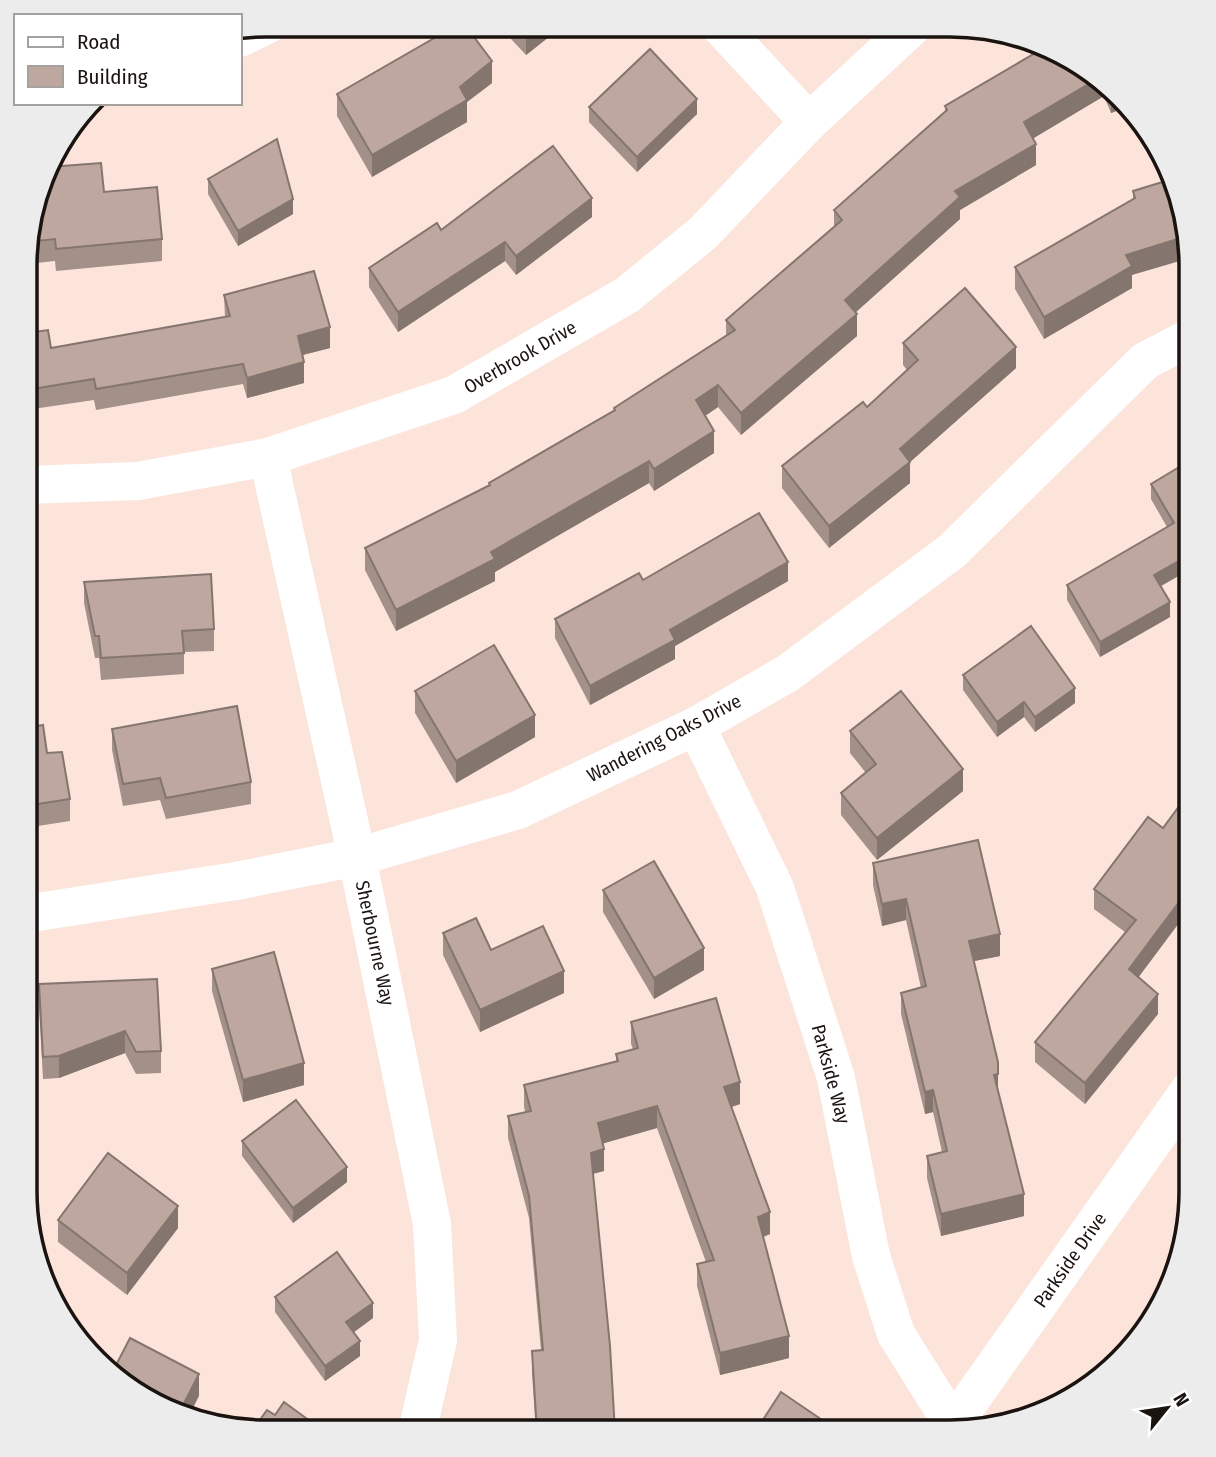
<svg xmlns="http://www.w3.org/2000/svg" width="1216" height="1457" font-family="'Fira Sans Condensed',sans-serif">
  <rect width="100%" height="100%" fill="#fce4db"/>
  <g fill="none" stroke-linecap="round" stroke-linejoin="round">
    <g stroke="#fff" stroke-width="38">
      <path d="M720 26 809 122"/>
      <path d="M240 38 267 25"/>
      <path d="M268 457 357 857 432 1224 438 1340 417 1432"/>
      <path d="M26 485 138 481 268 457 454 395 627 295 703 233 809 122 913 26"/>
      <path d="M696 726 775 888 836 1078 871 1256 896 1334 953 1425"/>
      <path d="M25 914 236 881 357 857 518 810 696 726 788 673 952 551 1145 361 1191 337"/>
      <path d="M948 1432 1191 1088"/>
    </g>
  </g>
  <g fill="#a39088">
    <path d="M498 25H564L526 55Z"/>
    <path d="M1084 65 1124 108 1111 113 1104 96 1033 138 1036 165 960 210V219L855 312 857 336 741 435 718 407 705 416 714 453 654 491 649 483 495 572V581L396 631 365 570V548L489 485V483L614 410V408L726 335V320L834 228V210L945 112V106Z"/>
    <path d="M492 83 467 102V122L372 177 337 116V94Z"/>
    <path d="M589 107 697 114 637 172 589 122Z"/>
    <path d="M208 179 293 214 238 246 208 194Z"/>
    <path d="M1169 180 1132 275V288L1044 339 1015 289V267L1133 200V191Z"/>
    <path d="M104 192 162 239V261L56 271 55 261 27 264V233Z"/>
    <path d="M592 217 516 275 505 261 398 332 369 287V268L441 230Z"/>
    <path d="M224 295 330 348 303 355 304 383 247 398 243 384 96 410 94 400 26 410V333L51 348 225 317Z"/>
    <path d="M903 343 1016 368 910 462V483L829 548 782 488V466L867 407 907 370 903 365Z"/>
    <path d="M1191 460 1161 587 1170 617 1100 657 1067 600V585L1167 527 1151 499V484Z"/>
    <path d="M643 580 788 581 675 646V659L590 705 555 638V619Z"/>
    <path d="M84 582 214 629V651L184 652V674L101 680 99 658H95L84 603Z"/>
    <path d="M26 585 34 652V674L26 675Z"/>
    <path d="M963 675 1075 703 1035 732 1024 717 997 737 963 690Z"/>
    <path d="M415 691 535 737 456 783 415 713Z"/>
    <path d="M26 728 47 753 70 799V821L25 828Z"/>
    <path d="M112 729 251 782V804L166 819 160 800 123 806 112 750Z"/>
    <path d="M850 731 963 791 877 860 841 815V793L866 773 850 753Z"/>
    <path d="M1163 828 1139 977 1158 1014 1085 1104 1035 1062V1042L1125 932 1094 909V889Z"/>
    <path d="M873 863 1000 956 974 961 998 1092 1024 1216 941 1236 927 1178V1156L942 1152 933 1112 925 1114 901 1014V993L921 988 906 920 882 926 873 885Z"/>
    <path d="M603 890 704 970 654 999 603 912Z"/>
    <path d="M443 933 491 950 564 993 480 1032 443 955Z"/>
    <path d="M212 969 304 1085 243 1102 212 991Z"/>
    <path d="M39 984 161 1051V1073L136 1074 125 1053 59 1078 43 1079 39 1006Z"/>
    <path d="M631 1022 740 1104 732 1107 770 1234 763 1237 789 1358 720 1375 697 1286V1264L706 1262 657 1128 603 1143 604 1171 593 1174 615 1432H536L532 1373V1351L541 1350 529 1218 508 1138V1116L525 1112 524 1106V1085L616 1061V1054L633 1049 631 1044Z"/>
    <path d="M242 1141 347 1182 293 1223 242 1156Z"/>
    <path d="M58 1220 178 1228 127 1295 58 1242Z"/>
    <path d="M275 1297 373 1318 354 1332 360 1356 325 1381 275 1312Z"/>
  </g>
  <g fill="#84756f">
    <path d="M536 25H564L526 55V33Z"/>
    <path d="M492 61V83L467 102V122L372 177V155Z"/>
    <path d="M1097 79 1104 86V96L1024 144V122Z"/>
    <path d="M1111 93 1124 108 1111 113Z"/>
    <path d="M697 99V114L637 172V157Z"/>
    <path d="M1036 144V165L960 210V219L845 322V300L955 191Z"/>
    <path d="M592 198V217L516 275V256Z"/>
    <path d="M293 199V214L238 246V231Z"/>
    <path d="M1184 237 1190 258 1132 275V288L1044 339V317L1126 255Z"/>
    <path d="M505 242V261L398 332V312Z"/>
    <path d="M857 314V336L741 435V413Z"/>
    <path d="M330 327V348L298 356V336Z"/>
    <path d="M1016 347V368L910 462V483L829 548V526L900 449Z"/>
    <path d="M304 362V383L247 398V378Z"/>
    <path d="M718 385V407L696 422V400Z"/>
    <path d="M714 431V453L654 491V469Z"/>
    <path d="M649 461V483L495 572V581L396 631V610L491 552Z"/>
    <path d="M1191 554V569L1154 590V575Z"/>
    <path d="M788 562V581L675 646V659L590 705V686L670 630Z"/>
    <path d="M1170 602V617L1100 657V642Z"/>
    <path d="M1075 688V703L1035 732V717Z"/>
    <path d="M1024 702V717L997 737V722Z"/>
    <path d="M535 715V737L456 783V761Z"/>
    <path d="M963 769V791L877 860V838Z"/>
    <path d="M1191 886V907L1129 990V969Z"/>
    <path d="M906 899V920L882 926V904Z"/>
    <path d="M1000 934V956L969 962V941Z"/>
    <path d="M704 948V970L654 999V978Z"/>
    <path d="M564 971V993L480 1032V1010Z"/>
    <path d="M1158 994V1014L1085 1104V1083Z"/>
    <path d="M125 1031V1053L59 1078V1056Z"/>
    <path d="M304 1063V1085L243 1102V1080Z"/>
    <path d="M998 1074V1096L994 1075Z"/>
    <path d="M740 1082V1104L724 1109V1087Z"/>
    <path d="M933 1090V1112L925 1114V1092Z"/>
    <path d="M657 1106V1128L598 1145V1123Z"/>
    <path d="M604 1149V1171L591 1174V1153Z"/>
    <path d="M347 1167V1182L293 1223V1208Z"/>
    <path d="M1024 1194V1216L941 1236V1214Z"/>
    <path d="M178 1206V1228L127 1295V1273Z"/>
    <path d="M770 1212V1234L758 1239V1217Z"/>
    <path d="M373 1303V1318L346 1338V1322Z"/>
    <path d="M789 1336V1358L720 1375V1353Z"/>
    <path d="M360 1341V1356L325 1381V1366Z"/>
    <path d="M199 1374V1396L190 1414 180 1411Z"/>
    <path d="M828 1424V1432H822Z"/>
  </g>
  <g fill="#bda79e" stroke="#84756f" stroke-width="2">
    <path d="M457 25H465L492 61 460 87 467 100 372 155 337 94Z"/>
    <path d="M519 25H536L526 33Z"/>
    <path d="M650 49 697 99 637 157 589 107Z"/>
    <path d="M1042 49 1084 65 1097 79 1024 122 1036 144 955 191 960 197 845 300 857 314 741 413 718 385 696 400 714 431 654 469 649 461 491 552 495 559 396 610 365 548 490 485 489 483 615 410 614 408 735 330 726 320 842 220 834 210 947 110 945 106Z"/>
    <path d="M277 139 293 199 238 231 208 179Z"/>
    <path d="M553 146 592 198 516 256 505 242 398 312 369 268 437 223 441 230Z"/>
    <path d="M101 163 104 192 157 187 162 239 56 249 55 239 27 242V233L49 167Z"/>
    <path d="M1169 180 1184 237 1126 255 1132 266 1044 317 1015 267 1135 198 1133 191Z"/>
    <path d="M314 271 330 327 298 336 304 362 247 378 243 364 96 389 94 379 26 390V333L48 330 51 348 230 316 224 295Z"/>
    <path d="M965 288 1016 347 900 449 910 462 829 526 782 466 863 402 867 407 918 360 903 343Z"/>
    <path d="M1191 460V554L1154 575 1170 602 1100 642 1067 585 1174 523 1151 484Z"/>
    <path d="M759 513 788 562 670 630 675 640 590 686 555 619 639 573 643 580Z"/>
    <path d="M211 574 214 629 182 631 184 653 101 658 99 636H95L84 582Z"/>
    <path d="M26 585 34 652 26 653Z"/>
    <path d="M1031 626 1075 688 1035 717 1024 702 997 722 963 675Z"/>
    <path d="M494 645 535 715 456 761 415 691Z"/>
    <path d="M901 691 963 769 877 838 841 793 876 764 850 731Z"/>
    <path d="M237 706 251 782 166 798 160 778 123 784 112 729Z"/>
    <path d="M43 725 47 753 62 752 70 799 25 806 26 728Z"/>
    <path d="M1191 790V886L1129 969 1158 994 1085 1083 1035 1042 1136 920 1094 889 1148 817 1163 828Z"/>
    <path d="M978 840 1000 934 969 941 998 1062V1074L994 1075 1024 1194 941 1214 927 1156 947 1151 933 1090 925 1092 901 993 926 986 906 899 882 904 873 863Z"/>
    <path d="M654 861 704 948 654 978 603 890Z"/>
    <path d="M476 918 491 950 543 926 564 971 480 1010 443 933Z"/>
    <path d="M274 952 304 1063 243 1080 212 969Z"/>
    <path d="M157 979 161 1051 136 1052 125 1031 59 1056 43 1057 39 984Z"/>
    <path d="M716 998 740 1082 724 1087 770 1212 758 1217 789 1336 720 1353 697 1264 714 1260 657 1106 598 1123 604 1149 591 1153 610 1346 615 1432H537L532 1351 543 1350 529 1196 508 1116 531 1111 524 1085 618 1061 616 1054 638 1048 631 1022Z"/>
    <path d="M296 1100 347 1167 293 1208 242 1141Z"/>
    <path d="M108 1153 178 1206 127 1273 58 1220Z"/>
    <path d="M337 1252 373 1303 346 1322 360 1341 325 1366 275 1297Z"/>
    <path d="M1157 1308 1151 1325 1130 1345Z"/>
    <path d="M130 1338 199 1374 180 1411 145 1400 114 1369Z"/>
    <path d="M781 1392 828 1424 822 1432H755Z"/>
    <path d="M284 1402 325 1432H251L267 1410 275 1415Z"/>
  </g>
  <g text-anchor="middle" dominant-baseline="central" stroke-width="6" stroke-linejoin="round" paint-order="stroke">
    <g font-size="19" fill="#1b1310" stroke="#fff">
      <text transform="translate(520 357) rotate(-30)">Overbrook Drive</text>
      <text transform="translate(664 738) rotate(-27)">Wandering Oaks Drive</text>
      <text transform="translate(375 943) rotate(78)">Sherbourne Way</text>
      <text transform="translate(831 1074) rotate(75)">Parkside Way</text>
      <text transform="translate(1070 1260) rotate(-55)">Parkside Drive</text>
    </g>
  </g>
  <path d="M0 0H1216V1457H0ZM266 37H950A229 229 0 0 1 1179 266V1191A229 229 0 0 1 950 1420H266A229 229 0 0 1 37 1191V266A229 229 0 0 1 266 37Z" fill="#edecec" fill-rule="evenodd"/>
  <path fill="none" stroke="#1b1310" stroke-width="3.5" d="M266 37H950A229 229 0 0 1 1179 266V1191A229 229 0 0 1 950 1420H266A229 229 0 0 1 37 1191V266A229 229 0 0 1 266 37Z"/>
  <rect x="14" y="14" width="228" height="91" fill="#ffffff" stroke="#a4a19f" stroke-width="2"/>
  <rect x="28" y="37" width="35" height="10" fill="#ffffff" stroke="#a4a19f" stroke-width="2"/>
  <text x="77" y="49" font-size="21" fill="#1b1310">Road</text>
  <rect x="28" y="66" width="35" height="21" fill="#bda79e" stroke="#a4a19f" stroke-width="2"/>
  <text x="77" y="84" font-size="21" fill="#1b1310">Building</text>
  <g transform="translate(1167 1408) rotate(60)" stroke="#ffffff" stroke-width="5" paint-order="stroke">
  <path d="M0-5L12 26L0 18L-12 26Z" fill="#1b1310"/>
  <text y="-10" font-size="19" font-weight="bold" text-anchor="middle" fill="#1b1310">N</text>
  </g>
</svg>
